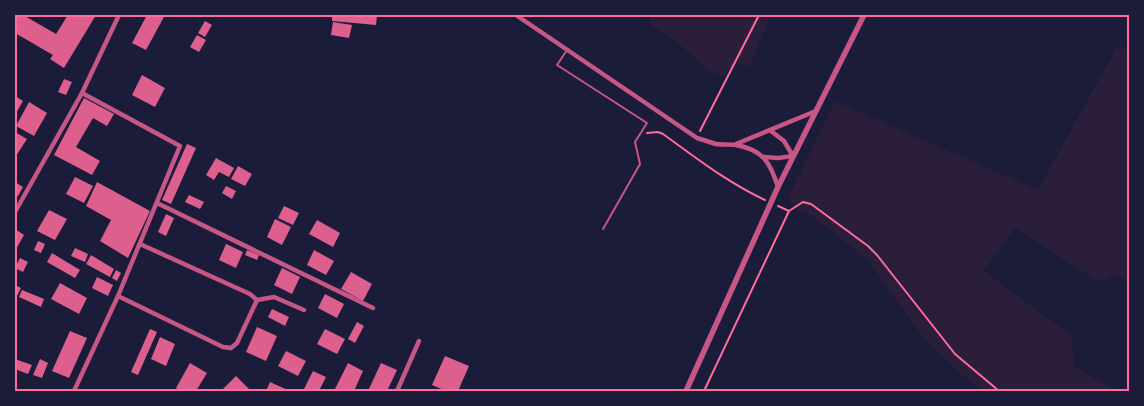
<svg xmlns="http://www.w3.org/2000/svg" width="1144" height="406" font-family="Commissioner,sans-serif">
  <rect width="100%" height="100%" fill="#1b1b3a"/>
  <g fill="#2a1e3b">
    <path d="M650 15H771L749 67C734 60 733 65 724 76 705 73 693 55 679 44 671 37 662 32 653 26L651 25Z"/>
    <path d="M1118 45 1129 52V282L1115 274 1099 282 1015 228 984 271 1072 336 1074 366 1116 391H983L960 373 925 340 866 258 809 214 804 211 800 212 788 198 835 101 1038 190Z"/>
  </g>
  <g fill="#dd5f8e">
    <path d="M15 15H23L56 34 68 15H96L64 68 50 59 53 55 15 33Z"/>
    <path d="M147 15H165L146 50 132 43Z"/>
    <path d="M332 15H377L376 25 332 21Z"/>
    <path d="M205 21 212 25 205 37 198 33Z"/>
    <path d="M333 22 352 25 349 38 331 35Z"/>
    <path d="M197 35 206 40 199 52 190 47Z"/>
    <path d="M142 75 165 88 155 107 132 95Z"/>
    <path d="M64 79 72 82 66 95 58 92Z"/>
    <path d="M15 96 23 101 15 115Z"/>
    <path d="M84 98 114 114 107 126 93 118 76 147 100 161 92 175 54 155Z"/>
    <path d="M29 102 47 113 34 136 16 126Z"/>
    <path d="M15 132 27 139 16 156 15 155Z"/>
    <path d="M187 144 196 148 171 204 162 200Z"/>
    <path d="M216 158 234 168 229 177 219 172 214 180 206 175Z"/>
    <path d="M238 166 252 174 245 186 231 179Z"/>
    <path d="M75 177 93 186 84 203 66 194Z"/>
    <path d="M15 182 23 187 18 196 15 195Z"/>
    <path d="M97 182 150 211 128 258 100 241 111 220 86 206Z"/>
    <path d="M226 186 236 191 232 199 222 193Z"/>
    <path d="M189 195 204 202 200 209 185 202Z"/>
    <path d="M284 206 299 213 293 225 278 218Z"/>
    <path d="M49 210 67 219 55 240 37 231Z"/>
    <path d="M166 214 174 218 166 236 158 232Z"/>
    <path d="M275 219 291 227 282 245 267 237Z"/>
    <path d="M317 220 340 233 333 247 309 234Z"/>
    <path d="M15 229 24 235 15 251Z"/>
    <path d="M38 241 45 244 41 253 34 250Z"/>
    <path d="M226 244 243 252 236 268 219 260Z"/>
    <path d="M75 248 88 254 85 262 71 256Z"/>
    <path d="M247 250 259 255 257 260 245 255Z"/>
    <path d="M314 250 334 261 326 275 307 265Z"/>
    <path d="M52 253 80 270 75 278 47 262Z"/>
    <path d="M91 255 114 269 110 277 86 264Z"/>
    <path d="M20 258 28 262 23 272 15 268Z"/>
    <path d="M282 268 300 277 292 294 274 285Z"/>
    <path d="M116 270 121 273 117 281 112 278Z"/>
    <path d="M351 272 372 284 363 301 341 289Z"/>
    <path d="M97 277 113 285 108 296 92 288Z"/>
    <path d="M60 283 87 298 79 314 51 299Z"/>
    <path d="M15 285 21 288 15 300Z"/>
    <path d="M22 290 44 299 41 307 19 297Z"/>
    <path d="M325 294 344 304 337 318 318 308Z"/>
    <path d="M272 309 289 317 285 326 268 317Z"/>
    <path d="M357 322 364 326 355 343 348 339Z"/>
    <path d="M257 327 277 336 266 361 246 352Z"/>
    <path d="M150 329 157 332 138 375 131 372Z"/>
    <path d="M325 329 345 339 337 354 317 344Z"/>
    <path d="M70 331 87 338 69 378 52 371Z"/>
    <path d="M160 337 175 344 166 366 151 359Z"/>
    <path d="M286 351 306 361 298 376 278 366Z"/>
    <path d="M445 356 469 366 458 391H446L432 385Z"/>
    <path d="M15 359 32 365 28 374 15 369Z"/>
    <path d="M40 359 48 363 42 378 33 375Z"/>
    <path d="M190 363 207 373 196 391H180L176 388Z"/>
    <path d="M348 363 363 371 354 391H334Z"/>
    <path d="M381 363 397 370 387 391H368Z"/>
    <path d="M313 371 326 377 319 391H303Z"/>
    <path d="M236 376 249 389 247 391H221Z"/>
    <path d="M270 382 290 391H266Z"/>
  </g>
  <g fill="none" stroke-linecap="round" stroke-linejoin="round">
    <g stroke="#ff6b9d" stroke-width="2">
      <path d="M700 131 759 15"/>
      <path d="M647 133 658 132 663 134C695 157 728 183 765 200"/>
      <path d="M789 211 803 202 811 204 868 246 877 255 955 354 999 391"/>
      <path d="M704 391 789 211 778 206"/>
    </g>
    <path stroke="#c65784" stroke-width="2" d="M567 50 557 65 647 123 635 142 640 164 603 229"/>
    <g stroke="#c65784" stroke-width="4.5">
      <path d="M516 15 697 138C703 140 710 142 716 144 723 145 730 144 736 145 763 150 770 162 778 187"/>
      <path d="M736 144 816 111"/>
      <path d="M764 157 778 158 793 156 784 141 771 131"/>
      <path d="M157 203 373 308"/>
      <path d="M15 212 82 93 119 15"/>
      <path d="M140 244 250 294 257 300"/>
      <path d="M118 296 223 347 231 348 237 343 257 300"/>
      <path d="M257 300 274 297 304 310"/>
      <path d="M74 391 118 296 180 146 82 93"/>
      <path d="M397 391 419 341"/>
    </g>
    <path stroke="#c65784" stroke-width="5.5" d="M686 391 778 187 864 15"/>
  </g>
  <rect width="1144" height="406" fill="none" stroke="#1b1b3a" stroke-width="32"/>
  <rect x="16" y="16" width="1112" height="374" fill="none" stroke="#ff6b9d" stroke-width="2"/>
</svg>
